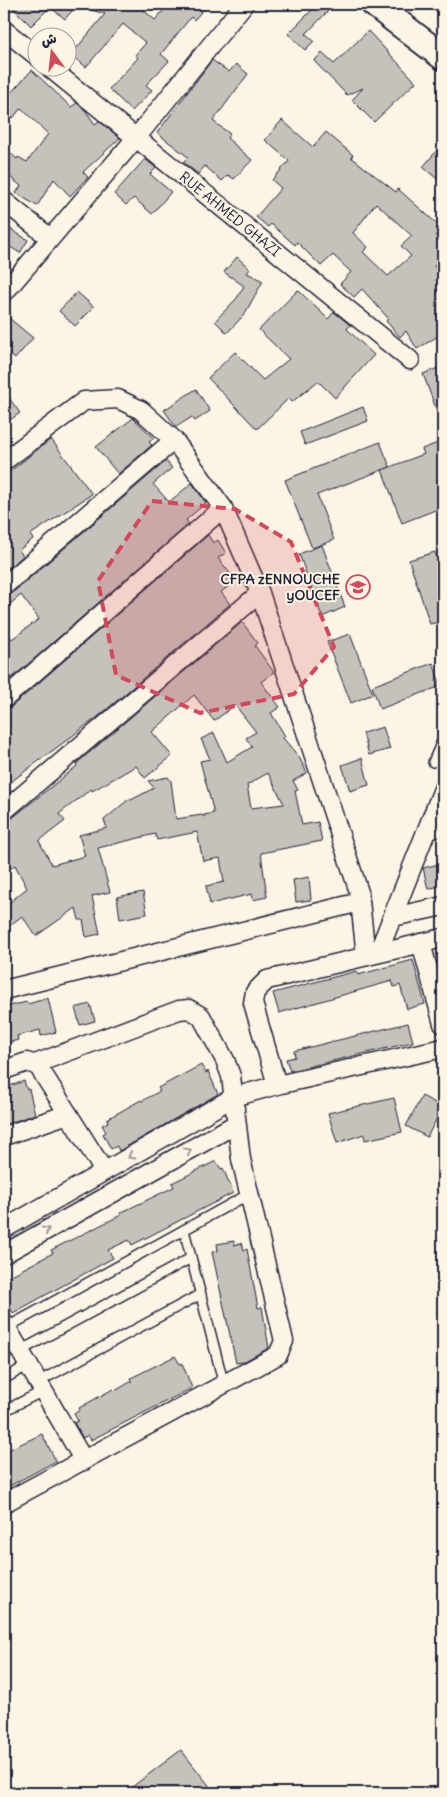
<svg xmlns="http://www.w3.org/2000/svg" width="447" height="1797" font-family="Delius,'Playpen Sans Arabic',sans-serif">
  <rect width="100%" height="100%" fill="#fcf5e5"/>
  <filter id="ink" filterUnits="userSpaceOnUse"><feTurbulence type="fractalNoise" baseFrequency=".02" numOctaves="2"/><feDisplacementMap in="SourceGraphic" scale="10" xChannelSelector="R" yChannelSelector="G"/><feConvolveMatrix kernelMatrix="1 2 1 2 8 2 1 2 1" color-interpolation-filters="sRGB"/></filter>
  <g filter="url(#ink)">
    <g fill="#c6c1bb" stroke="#22223b" fill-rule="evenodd">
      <path d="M9 4H78L65 19 50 7 31 26Z"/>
      <path d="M82 4H136L155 20 169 4H208L194 20 191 17 161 54 169 61 146 85 152 90 132 111 109 89 138 58 135 55 146 43 123 24 86 67 71 55 105 14 81 7Z"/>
      <path d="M318 4 328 11 306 34 314 41 305 50 288 34Z"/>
      <path d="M368 31 416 82 374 122 352 100 363 88 347 95 314 61 322 53 334 64Z"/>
      <path d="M212 60 229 72 236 64 248 74 213 121 230 134 227 138 252 160 234 179 228 175 222 181 205 166 198 174 183 162 188 157 157 133Z"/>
      <path d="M32 70 71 107 77 103 85 110 95 124 99 121 120 138 83 172 88 177 70 196 54 179 37 206 16 193 21 186 4 172V147L17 159 18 157 27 162 48 134 21 108 13 118 4 110V100Z"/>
      <path d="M282 120 313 147 326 132 353 155 351 157 396 192 398 189 443 229V239L437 244 443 251V258L434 266 443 278V333L417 349 406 331 400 337 386 321 388 318 362 289 354 297 340 284 351 272 333 255 321 266 297 242 295 245 271 224 268 227 256 217 281 188 272 180 289 161 265 140ZM376 203 412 236 401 246 411 256 388 276 363 252 368 247 353 233Z"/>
      <path d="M443 143V184L423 167Z"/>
      <path d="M145 159 156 168 150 174 171 192 152 214 134 198 126 205 114 194Z"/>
      <path d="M4 225 28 240 20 253 4 243Z"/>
      <path d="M237 257 250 269 247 273 263 281 244 315 227 333 215 321 237 298 244 286 224 272Z"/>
      <path d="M298 290 328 319 334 312 350 325 347 329 374 355 335 398 318 381 292 402 289 398 257 429 208 378 235 352 263 380 289 359 259 330Z"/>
      <path d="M77 292 94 307 75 326 59 311Z"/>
      <path d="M4 314 33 338 15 359 4 349Z"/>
      <path d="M443 366V425H442L423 374Z"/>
      <path d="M196 389 210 411 195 421 192 417 176 427 164 410Z"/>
      <path d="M4 391 20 413 4 424Z"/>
      <path d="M363 407 368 421 305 445 300 432Z"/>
      <path d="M133 418 154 438 149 442 152 445 118 474 96 447Z"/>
      <path d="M51 439 92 494 30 535 33 539 19 550 23 556 4 572V476Z"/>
      <path d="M443 441V507L402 523 382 470 424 454 422 449Z"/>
      <path d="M380 442 390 467 317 495 334 540 312 548 285 480Z"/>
      <path d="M166 461 172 468 153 484 169 502 192 483 206 503 186 520 189 524 4 685V629L12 639 39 619 21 595 4 609V596L11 594Z"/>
      <path d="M208 535 213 543 218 540 226 553 218 558 236 581 221 592 230 604 99 716 4 787V742L11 736 4 726V709L11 707Z"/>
      <path d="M322 545 345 607 322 617 299 554Z"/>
      <path d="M435 552 443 578V621L430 624 409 560Z"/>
      <path d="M242 622 258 643 255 646 274 672 261 682 280 707 271 713 285 736 283 738 299 757 307 773 293 781 298 790 295 791 302 825 318 822 322 841 261 853 267 897 253 900 252 894 210 904 206 886 224 882 220 858 203 861 197 832 157 840 155 834 98 848 110 892 92 896 100 934 86 937 83 920H79L76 908 36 936 22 916 4 930V907L27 888 15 865 4 873V821L11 819 77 766 76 764ZM194 695 214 721 235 705 256 732 246 738 252 747 227 762 214 733 201 739 210 759 200 761 214 813 204 815V817L202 815 176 819 171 781 168 777 148 781 154 788 131 800 129 799 104 820 107 828 79 835 85 856 52 865 39 841 65 821 59 814 91 789 92 791 136 766 145 778 172 756 152 732ZM268 773 284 804 251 808 247 785Z"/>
      <path d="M350 634 373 694 351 703 327 642Z"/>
      <path d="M433 663 441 686 380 709 372 686Z"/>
      <path d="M383 727 390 749 369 755 363 733Z"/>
      <path d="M362 758 369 785 350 791 342 765Z"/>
      <path d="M443 863V885L428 889 423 868Z"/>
      <path d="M309 877 311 900 296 902 293 880Z"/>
      <path d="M143 892 147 914 120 919 117 897Z"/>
      <path d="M413 960 425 1004 407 1009 400 985 394 987 392 981 279 1013 273 993 357 971 358 975Z"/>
      <path d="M48 998 56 1032 41 1036 40 1030 17 1036 18 1040 4 1044V1007L27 1002 28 1004Z"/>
      <path d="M90 1004 95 1021 80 1025 75 1008Z"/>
      <path d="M408 1023 413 1042 290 1071 286 1059 295 1057 294 1051Z"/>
      <path d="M201 1065 206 1073 208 1071 218 1094 119 1151 117 1146 111 1149 103 1134 106 1132 102 1125 108 1122 107 1119 141 1100 142 1101 160 1091 158 1088Z"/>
      <path d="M24 1081 27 1090 29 1089 35 1114 4 1125V1088Z"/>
      <path d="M422 1096 443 1107 427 1137 406 1126Z"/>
      <path d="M394 1098 402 1132 365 1140 364 1134 337 1143 328 1113Z"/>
      <path d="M216 1161 221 1169 223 1168 233 1193 132 1245 129 1240 108 1250 113 1258 13 1313 10 1308 4 1312V1279L53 1253 51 1250 121 1215 120 1213 174 1187 172 1183Z"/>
      <path d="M234 1241V1245L242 1243 244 1250 247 1249 258 1308 262 1307 269 1348 243 1362 236 1363 212 1252 218 1251 217 1244Z"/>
      <path d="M175 1356 180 1364 182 1363 192 1388 91 1440 88 1435 83 1438 74 1423 78 1421 74 1414 80 1410 79 1408 113 1389 115 1391 132 1381 131 1378Z"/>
      <path d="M42 1434 56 1461 4 1489V1452Z"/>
      <path d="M181 1750 215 1793H124Z"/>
    </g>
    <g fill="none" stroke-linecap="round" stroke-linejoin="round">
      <g stroke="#22223b" stroke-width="12">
        <g id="lane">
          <path d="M433 762 443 739"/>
          <path d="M426 835 443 831"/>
          <path d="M184 1230 224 1385"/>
          <path d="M4 1329 249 1194"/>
          <path d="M20 1351 191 1258"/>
          <path d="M4 1379 28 1365"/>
          <path d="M38 1382 201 1294"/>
          <path d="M4 1411 43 1391"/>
        </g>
      </g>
      <g stroke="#22223b" stroke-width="21">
        <g id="street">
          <path d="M4 30 38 57"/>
          <path d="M50 68 410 360"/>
          <path d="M4 201 50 238"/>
          <path d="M4 293 136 138 244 4"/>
          <path d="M4 461 84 401 118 399 141 410 174 440 223 508 260 593 359 892 366 956"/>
          <path d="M4 586 174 440"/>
          <path d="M4 699 223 508"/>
          <path d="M4 811 260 593"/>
          <path d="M393 917 443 906"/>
          <path d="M443 938 267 980 255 992 253 1003 277 1085 443 1048"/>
          <path d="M421 943 443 1024"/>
          <path d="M378 953 443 789"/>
          <path d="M4 990 360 902"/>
          <path d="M4 1070 27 1062 38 1066 104 1171"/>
          <path d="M4 1136 68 1114"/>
          <path d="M4 1229 234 1097 277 1085"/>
          <path d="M4 1254 236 1124"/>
          <path d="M4 1323 84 1461"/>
          <path d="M4 1503 278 1355 284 1341 241 1159 231 1076 225 1060 201 1016 189 1009 179 1010 35 1064"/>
        </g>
      </g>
      <g stroke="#22223b" stroke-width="29">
        <path id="secondary" d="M374 4 443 57"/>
      </g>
      <use href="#lane" stroke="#fcf5e5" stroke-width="9"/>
      <use href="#street" stroke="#fcf5e5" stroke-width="18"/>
      <use href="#secondary" stroke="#fcf5e5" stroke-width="25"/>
    </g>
    <defs><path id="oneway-chevron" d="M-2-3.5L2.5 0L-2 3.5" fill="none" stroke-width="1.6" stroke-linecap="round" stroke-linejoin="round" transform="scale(1.25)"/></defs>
    <g stroke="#9a9698">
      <use href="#oneway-chevron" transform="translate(188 1151) rotate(-29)"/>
      <use href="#oneway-chevron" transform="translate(131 1156) rotate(150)"/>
      <use href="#oneway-chevron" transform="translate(46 1230) rotate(-29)"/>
    </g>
  </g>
  <path fill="#d1495b" fill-opacity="0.2" stroke="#d1495b" stroke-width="4" stroke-dasharray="10 6" stroke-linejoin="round" d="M152 501 235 509 291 542 334 647 294 694 200 713 116 675 98 581Z"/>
  <defs>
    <g id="university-ring" transform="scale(1.25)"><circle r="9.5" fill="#fcf5e5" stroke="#d1495b" stroke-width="1.5"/><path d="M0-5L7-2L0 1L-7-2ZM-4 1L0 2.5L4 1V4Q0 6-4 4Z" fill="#d1495b"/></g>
  </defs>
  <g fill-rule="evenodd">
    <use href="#university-ring" x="358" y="587"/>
  </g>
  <g text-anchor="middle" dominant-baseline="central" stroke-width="4" stroke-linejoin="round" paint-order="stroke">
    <g font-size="14" fill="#22223b" stroke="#fcf5e5">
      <text transform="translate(230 214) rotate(39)">RUE AHMED GHAZI</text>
    </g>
    <g font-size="14" font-weight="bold" fill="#22223b" stroke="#fcf5e5" text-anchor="end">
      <text x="340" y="579">CFPA zENNOUCHE<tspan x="340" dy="16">yOUCEF</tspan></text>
    </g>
  </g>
  <rect width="447" height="1797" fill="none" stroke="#fcf5e5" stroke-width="20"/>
  <rect x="10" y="10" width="427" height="1777" fill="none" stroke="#22223b" stroke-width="2" filter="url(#ink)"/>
  <g transform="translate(52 52) rotate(345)"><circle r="24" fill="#fcf5e5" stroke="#a5a1a1"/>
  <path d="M0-4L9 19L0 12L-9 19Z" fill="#d1495b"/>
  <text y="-8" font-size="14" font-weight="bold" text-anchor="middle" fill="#22223b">ش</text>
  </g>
</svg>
